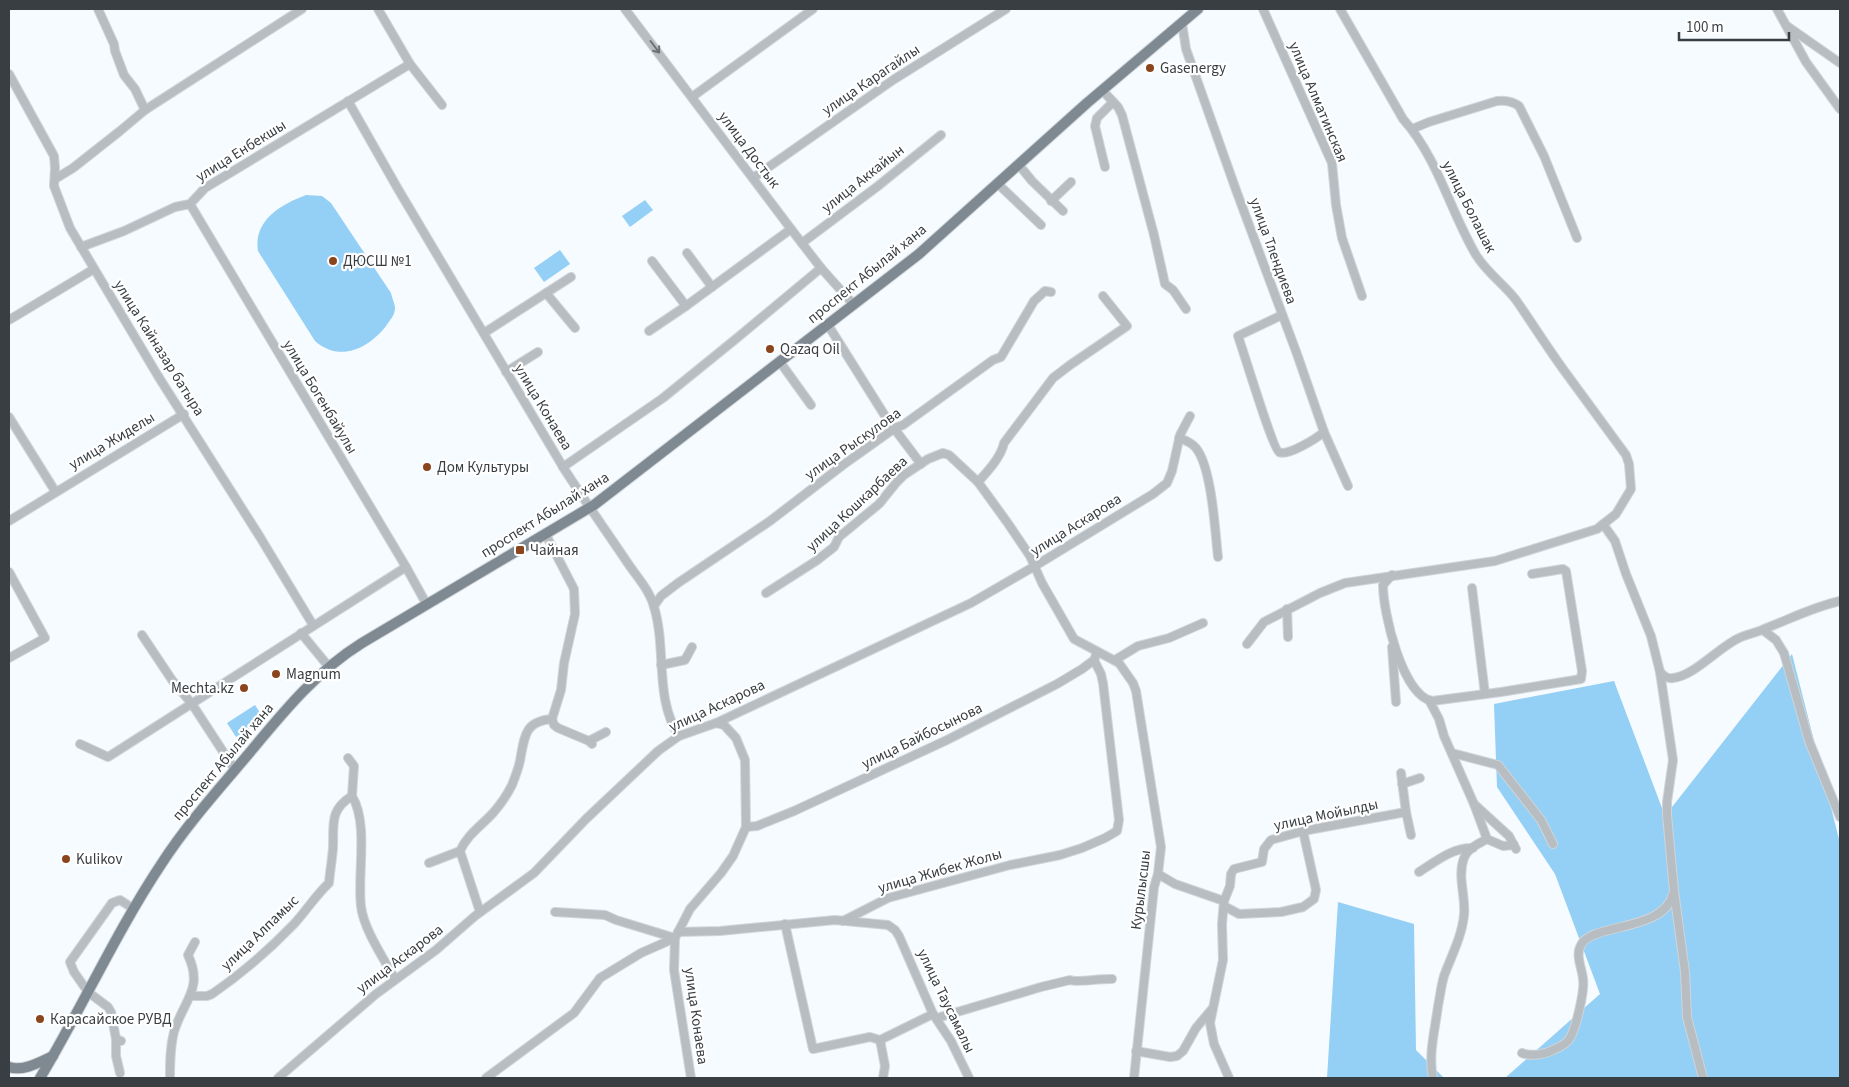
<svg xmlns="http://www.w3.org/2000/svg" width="1849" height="1087" font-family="'Source Sans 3',sans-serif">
  <rect width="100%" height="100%" fill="#f5fbff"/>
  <g fill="#94cff5">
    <path d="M306 195 322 196 331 203 391 293C392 298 395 304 395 308 395 315 390 320 386 326 369 348 340 363 315 341L258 251C253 220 282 204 306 195Z"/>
    <path d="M645 200 653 210 630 227 622 216Z"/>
    <path d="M560 250 570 264 544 282 534 268Z"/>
    <path d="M1792 654 1840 843V1078H1505L1600 994 1555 874 1497 787 1494 704 1614 681 1665 816Z"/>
    <path d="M255 705 264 719 236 737 227 723Z"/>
    <path d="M1338 902 1414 924 1416 1050 1444 1078H1327Z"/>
  </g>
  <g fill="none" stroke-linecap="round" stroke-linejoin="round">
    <g stroke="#cfd5d9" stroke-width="10">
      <g id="minor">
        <path d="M98 9 114 44 115 51 124 75 135 89 145 110"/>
        <path d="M378 9 410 64 442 105"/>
        <path d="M625 9 791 229 821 268 854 305"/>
        <path d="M1263 9 1332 163 1336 205 1342 238 1362 296"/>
        <path d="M1777 9 1806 62 1840 109"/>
        <path d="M1182 23 1186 49 1236 190 1297 354 1324 432 1348 486"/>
        <path d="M1787 26 1840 63"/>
        <path d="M9 74 54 156 55 168 54 186 70 228 158 376 260 537 313 625"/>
        <path d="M1102 90 1118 107 1122 115 1154 235 1165 284 1173 290 1186 309"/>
        <path d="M692 97 813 9"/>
        <path d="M348 101 398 189 563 467C584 500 607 532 629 565 638 578 650 591 654 607 667 649 654 698 679 736"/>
        <path d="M1412 129 1429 122 1497 101C1506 100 1512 101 1519 106L1544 156 1577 238"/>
        <path d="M1019 165 1032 181 1063 211"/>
        <path d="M1105 167 1095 126 1097 118 1113 102"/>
        <path d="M753 178 893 80 1006 9"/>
        <path d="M55 179 73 168 120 131 145 110 302 9"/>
        <path d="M998 184 1041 225"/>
        <path d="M1051 201 1071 182"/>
        <path d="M190 204 406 567 427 605"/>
        <path d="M802 243 878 186 941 135"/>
        <path d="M81 247 124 231 175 207 190 204 205 188 225 176 410 64"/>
        <path d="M687 253 712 287"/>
        <path d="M652 261 686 306 791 229"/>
        <path d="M546 293 575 328"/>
        <path d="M1282 315 1238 336C1243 350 1273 449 1279 452 1287 457 1317 438 1324 432"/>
        <path d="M9 320 94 269"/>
        <path d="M828 325 887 419 921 464"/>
        <path d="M649 331 686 306"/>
        <path d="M484 333 571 277"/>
        <path d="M780 362 811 405"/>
        <path d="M506 372 538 352"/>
        <path d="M9 417 55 491"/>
        <path d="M1179 438C1185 440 1192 443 1196 448 1212 468 1215 531 1218 557"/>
        <path d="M563 467 663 398 737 338 821 268"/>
        <path d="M978 482C988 471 1001 457 1004 443L1053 378 1070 365 1127 326 1103 296"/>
        <path d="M9 521 184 414"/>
        <path d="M1603 524 1615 541 1626 574 1651 636 1660 672 1673 760 1667 802V815L1674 891 1685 972 1687 1017 1703 1078"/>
        <path d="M9 572 45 638 9 658"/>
        <path d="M1392 575 1383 585C1383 612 1402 695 1432 701L1501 692 1581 679 1582 671 1566 571 1563 569 1532 574"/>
        <path d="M1472 588 1485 694"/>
        <path d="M766 593 816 561 834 547 839 537 879 504 896 483 904 475 928 459 943 453 949 455 978 482 1007 522 1030 556 1042 583 1074 639 1119 663 1133 683 1136 691 1161 847 1158 874 1154 887 1134 1078"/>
        <path d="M654 606 661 596 678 583 770 521 843 465 895 428 903 425 993 360 1001 357 1034 301 1045 291 1051 292"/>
        <path d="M1287 609 1288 637"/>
        <path d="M1763 630 1776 640 1784 653 1809 741 1840 817"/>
        <path d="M301 633 329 667"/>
        <path d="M142 635 172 680 192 704 235 770"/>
        <path d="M1247 644 1264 622 1320 593 1345 583 1495 561 1597 529 1616 514 1631 489 1629 464 1626 455C1605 426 1584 398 1563 369 1547 347 1532 323 1516 300 1504 284 1487 273 1476 255 1450 211 1438 158 1403 119L1340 9"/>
        <path d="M1392 647 1396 702"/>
        <path d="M1115 660 1138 646 1169 638 1203 623"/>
        <path d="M661 665 685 660 692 647"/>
        <path d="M1660 672C1664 676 1667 679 1673 678 1694 676 1719 647 1739 638 1747 634 1756 633 1764 629 1790 619 1813 607 1840 601"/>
        <path d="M1429 700 1439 719 1444 736 1474 804 1509 836 1516 849"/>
        <path d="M552 719 554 725 558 728 589 741 592 744"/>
        <path d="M589 741 606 732"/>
        <path d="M80 744 108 757 406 567"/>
        <path d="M1452 753 1498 765 1541 820 1553 844"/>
        <path d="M348 758 354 766 352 796"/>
        <path d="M1402 784 1420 778"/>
        <path d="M352 796C369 824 357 874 361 906 363 928 384 959 395 979"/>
        <path d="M1406 812 1411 835"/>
        <path d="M746 827 757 826 794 811 947 740 1057 684 1082 669 1094 660 1096 655"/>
        <path d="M1487 839 1503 846 1514 845"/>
        <path d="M429 863 460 851"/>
        <path d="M1419 872C1435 862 1453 847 1473 848"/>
        <path d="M1158 874 1175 884 1224 901"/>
        <path d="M1224 906 1239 914 1281 912 1303 907 1314 899 1316 890 1303 831"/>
        <path d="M480 912 460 851C467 835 481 826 493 813 500 805 507 795 512 785 516 775 520 765 521 755 525 733 527 721 552 719L561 690 564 663 575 614 574 589 546 535"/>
        <path d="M555 912 605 915 616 920 675 938"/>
        <path d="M843 921 888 898 1010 865 1060 855 1082 848 1105 838 1117 831 1119 820 1103 683 1101 674 1094 660"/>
        <path d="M785 924 813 1049 870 1037 880 1040 933 1014"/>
        <path d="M678 932 720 931 835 920 888 925 895 930 899 936 933 1014 951 1041 969 1078"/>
        <path d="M190 996H207L212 994C241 974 269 950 294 924 306 911 316 895 329 883 330 871 332 860 333 848 334 825 329 810 352 796"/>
        <path d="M937 1018 1041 987 1070 980C1076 983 1102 978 1112 979"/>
        <path d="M116 1039V1056L120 1073"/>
        <path d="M880 1040 885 1066 883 1078"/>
        <path d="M121 1041 116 1039 111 1012 108 1007 88 992 74 972 70 962 112 903 120 900 134 909"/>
        <path d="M1136 1051 1170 1057 1177 1056 1183 1051 1196 1028 1212 1009"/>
        <path d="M1522 1053C1532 1057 1546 1054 1555 1049 1560 1047 1567 1043 1570 1038 1576 1028 1585 990 1583 979 1582 968 1575 955 1581 945 1591 923 1664 932 1673 894"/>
        <path d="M170 1078C170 1062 170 1047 174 1032 183 1001 204 989 188 955L195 942"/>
        <path d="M278 1078 376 994 436 950 475 916 534 873 586 819 658 751 679 736 716 723 971 603 1035 566 1153 494 1167 483 1172 471 1180 435 1190 416"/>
        <path d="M486 1078 574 1013 600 978 641 953 675 938"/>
        <path d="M691 1078 674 970 675 938 690 909 721 873 733 856 746 827 745 760 736 738 724 725 716 723"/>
        <path d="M1229 1078 1214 1044 1210 1023 1223 960 1222 924 1224 901 1230 886 1231 874 1234 869 1262 862 1264 849 1271 840 1303 831 1406 812 1401 773"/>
        <path d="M1433 1078C1428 1055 1435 1030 1438 1006 1440 997 1441 986 1444 976 1451 957 1462 936 1464 915 1466 897 1457 876 1464 858 1468 848 1478 844 1487 839L1474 804"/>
      </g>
    </g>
    <g stroke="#cfd5d9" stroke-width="12">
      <g id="major">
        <path d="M9 1067C23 1072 40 1062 53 1056"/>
        <path d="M40 1078C82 1008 116 932 162 863 188 823 220 788 251 751 285 710 317 671 362 643L594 505 919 254 1087 103 1198 9"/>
      </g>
    </g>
    <use href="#minor" stroke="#b7bdc1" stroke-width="8"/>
    <use href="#major" stroke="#7e8991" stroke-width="10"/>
  </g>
  <defs><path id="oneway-shaft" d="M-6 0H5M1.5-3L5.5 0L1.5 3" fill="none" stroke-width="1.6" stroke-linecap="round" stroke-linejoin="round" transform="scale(1.25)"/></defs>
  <use stroke="#6b7175" href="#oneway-shaft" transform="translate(655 47) rotate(53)"/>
  <g fill="#8a451c" stroke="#fff" stroke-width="2">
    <circle cx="1150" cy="68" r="5"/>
    <circle cx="333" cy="261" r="5"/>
    <circle cx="770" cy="349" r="5"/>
    <circle cx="427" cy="467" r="5"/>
    <rect x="515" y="545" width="10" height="10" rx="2.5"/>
    <circle cx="276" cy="674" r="5"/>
    <circle cx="244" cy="688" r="5"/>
    <circle cx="66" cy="859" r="5"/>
    <circle cx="40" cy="1019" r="5"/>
  </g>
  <g text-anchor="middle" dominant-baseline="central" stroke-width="4.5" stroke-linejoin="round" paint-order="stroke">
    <g font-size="15" fill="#383e42" stroke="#fff" text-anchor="start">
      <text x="1160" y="68">Gasenergy</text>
      <text x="343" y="261">ДЮСШ №1</text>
      <text x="780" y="349">Qazaq Oil</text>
      <text x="437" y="467">Дом Культуры</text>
      <text x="530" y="550">Чайная</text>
      <text x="286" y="674">Magnum</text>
      <text x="234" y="688" text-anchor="end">Mechta.kz</text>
      <text x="76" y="859">Kulikov</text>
      <text x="50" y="1019">Карасайское РУВД</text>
    </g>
    <g font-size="15" fill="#383e42" stroke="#fff">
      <text transform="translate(871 80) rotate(-34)">улица Карагайлы</text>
      <text transform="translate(1318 102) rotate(67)">улица Алматинская</text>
      <text transform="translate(749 150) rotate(53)">улица Достык</text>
      <text transform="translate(241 151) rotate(-32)">улица Енбекшы</text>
      <text transform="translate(863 179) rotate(-38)">улица Аккайын</text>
      <text transform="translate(1469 207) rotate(63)">улица Болашак</text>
      <text transform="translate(1273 251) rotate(70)">улица Тлендиева</text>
      <text transform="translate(867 274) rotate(-39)">проспект Абылай хана</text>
      <text transform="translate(159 348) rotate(58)">улица Кайназар батыра</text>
      <text transform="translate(320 397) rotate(59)">улица Богенбайулы</text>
      <text transform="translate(543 407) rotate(59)">улица Конаева</text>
      <text transform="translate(112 441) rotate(-31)">улица Жиделы</text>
      <text transform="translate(853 444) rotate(-35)">улица Рыскулова</text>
      <text transform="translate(857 504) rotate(-43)">улица Кошкарбаева</text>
      <text transform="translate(545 515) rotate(-32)">проспект Абылай хана</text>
      <text transform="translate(1076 525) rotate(-32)">улица Аскарова</text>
      <text transform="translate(717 706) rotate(-25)">улица Аскарова</text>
      <text transform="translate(922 736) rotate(-26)">улица Байбосынова</text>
      <text transform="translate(223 762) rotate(-50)">проспект Абылай хана</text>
      <text transform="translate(1326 815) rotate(-12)">улица Мойылды</text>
      <text transform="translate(940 871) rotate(-16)">улица Жибек Жолы</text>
      <text transform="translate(1141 890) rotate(-83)">Курылысшы</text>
      <text transform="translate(260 933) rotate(-44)">улица Алпамыс</text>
      <text transform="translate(400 959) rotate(-37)">улица Аскарова</text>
      <text transform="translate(946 1001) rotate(64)">улица Таусамалы</text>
      <text transform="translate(696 1016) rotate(82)">улица Конаева</text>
    </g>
  </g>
  <rect width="1849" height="1087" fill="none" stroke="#383e42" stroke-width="20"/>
  <path d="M1679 32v8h110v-8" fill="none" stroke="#383e42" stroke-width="2.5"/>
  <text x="1686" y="32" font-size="15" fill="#383e42" stroke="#ffffff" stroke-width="4" paint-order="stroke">100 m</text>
</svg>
